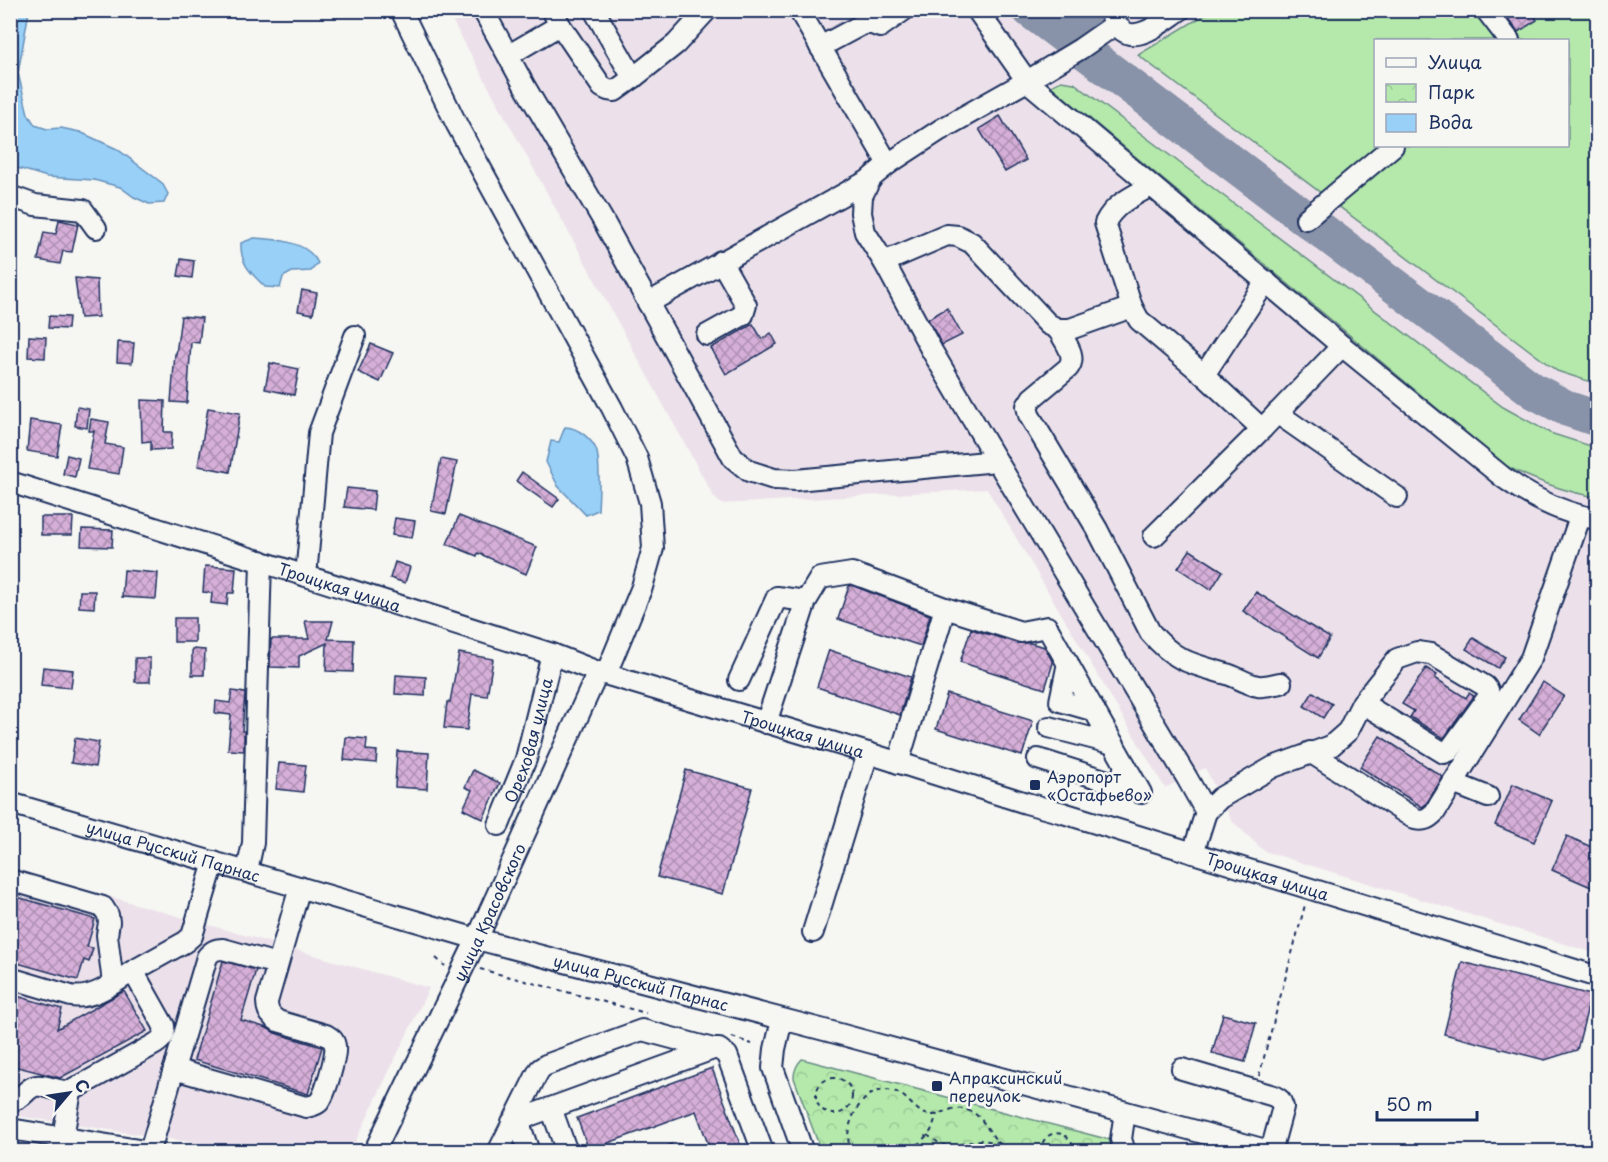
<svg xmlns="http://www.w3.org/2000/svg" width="1608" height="1162" font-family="'Playpen Sans',sans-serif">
  <defs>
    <pattern id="park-crowns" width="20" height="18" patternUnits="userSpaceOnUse" patternTransform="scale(1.5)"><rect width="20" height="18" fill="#b4e9ab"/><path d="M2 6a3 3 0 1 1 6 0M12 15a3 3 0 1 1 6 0" fill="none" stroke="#9ac896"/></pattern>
    <pattern id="building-cross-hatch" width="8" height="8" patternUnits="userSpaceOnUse" patternTransform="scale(1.5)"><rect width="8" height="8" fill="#d6afd8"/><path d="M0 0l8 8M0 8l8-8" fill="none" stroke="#ad8fb2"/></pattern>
  </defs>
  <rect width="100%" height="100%" fill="#f6f6f2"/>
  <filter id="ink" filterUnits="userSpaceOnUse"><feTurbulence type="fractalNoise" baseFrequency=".0167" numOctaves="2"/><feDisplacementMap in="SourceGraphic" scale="12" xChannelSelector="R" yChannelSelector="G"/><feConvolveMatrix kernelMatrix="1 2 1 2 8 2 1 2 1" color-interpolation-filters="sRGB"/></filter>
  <g filter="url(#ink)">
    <g fill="#ece1ea" fill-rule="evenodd">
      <path d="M447 11H1597V954L1264 851 1232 821 1205 768 1165 788 987 489 721 504 714 497ZM1376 40H1568V146H1376Z"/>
      <path d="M10 868 429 988 351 1151H249L11 1115Z"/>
    </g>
    <g fill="#b4e9ab" stroke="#688c84" stroke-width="1.5" fill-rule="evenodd">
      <path d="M1211 11H1597V384L1557 371 1138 55ZM1376 40H1568V146H1376Z"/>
      <path d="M1061 81 1074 83 1503 407 1550 433 1597 448V497C1565 492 1536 481 1506 466L1051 86Z"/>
    </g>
    <path fill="url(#park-crowns)" stroke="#688c84" stroke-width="1.5" d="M802 1059 1114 1141 1118 1151H821L794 1078C794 1070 796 1065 802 1059Z"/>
    <g fill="#98d0f7" stroke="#6690ba" stroke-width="1.5">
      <path d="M10 11H29L18 73 28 114 35 125 47 129 61 128 80 132 117 149 162 183 168 194 164 203 149 204 134 197 120 187 94 180 47 177 11 166Z"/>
      <path d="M254 238C276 239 307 241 318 263L311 271 292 272 283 277 280 288 265 287C251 273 240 264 241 243Z"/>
      <path d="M565 427C577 427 593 439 597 452 600 467 599 494 598 510L586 515 558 486 546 462 551 441 559 442Z"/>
    </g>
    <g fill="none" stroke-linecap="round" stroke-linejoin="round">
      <g stroke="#8892a8" stroke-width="36">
        <path d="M1030 10 1534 391 1568 409 1598 419"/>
        <path d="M1033 12C1054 23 1070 22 1090 10"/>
      </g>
    </g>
    <g fill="url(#building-cross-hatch)" stroke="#1b2f5e" stroke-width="1.5">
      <path d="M1502 10H1531L1537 20 1518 32Z"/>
      <path d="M1000 116 1026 160 1005 172 979 129Z"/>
      <path d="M59 220 78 224 72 252 63 251 60 264 38 260 44 232 56 234Z"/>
      <path d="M181 259 194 261 192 278 178 276Z"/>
      <path d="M75 278 97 280 98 317 80 318Z"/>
      <path d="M302 290 317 293 313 314 298 311Z"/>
      <path d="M947 308 962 335 942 345 928 319Z"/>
      <path d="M49 316 69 317 68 329 48 328Z"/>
      <path d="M181 316 202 318 199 343 191 342 187 403 171 402 175 354H176Z"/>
      <path d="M753 324 762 339 771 333 777 344 726 374 711 348Z"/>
      <path d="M29 336 46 337 45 358 28 357Z"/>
      <path d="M118 342 134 343 132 363 117 362Z"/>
      <path d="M371 344 393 353 380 382 358 372Z"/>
      <path d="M270 363 299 369 294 395 265 389Z"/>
      <path d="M141 400 165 401 164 432H172L171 449 151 450V441L142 442Z"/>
      <path d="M77 407 89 409 87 428 75 426Z"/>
      <path d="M208 408 240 413 230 472 198 466Z"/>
      <path d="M91 419 109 422 105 444 123 447 119 474 87 469 94 431H89Z"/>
      <path d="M30 420 62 425 57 456 27 451Z"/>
      <path d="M67 455 79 458 75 477 63 474Z"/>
      <path d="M441 459 457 462 446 514 431 511Z"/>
      <path d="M522 472 559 499 553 507 516 481Z"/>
      <path d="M347 488 375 491 373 510 344 507Z"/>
      <path d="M459 516 537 547 526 574 478 553 477 556 447 544Z"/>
      <path d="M41 517H73L72 535H41Z"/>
      <path d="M395 518 415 521 412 538 392 535Z"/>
      <path d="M82 529 113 530 112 547 81 546Z"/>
      <path d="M1190 550 1223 571 1211 590 1178 568Z"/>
      <path d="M395 562 410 567 405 583 390 578Z"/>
      <path d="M205 566 236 568 234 593H228L227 605 211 603 212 593 203 592Z"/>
      <path d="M124 570 158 573 156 599 122 597Z"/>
      <path d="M851 585 930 615 921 646 838 619 849 586Z"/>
      <path d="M80 591H95L94 608 79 607Z"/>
      <path d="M1256 592 1330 638 1318 658 1243 611Z"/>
      <rect x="174" y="618" width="21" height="24"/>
      <path d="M305 621H333L328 639 354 640 353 672 326 671 327 643 299 656V668L270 667 271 639H309Z"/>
      <path d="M971 629 1017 643H1030L1045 647 1053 663 1045 689 960 662Z"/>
      <path d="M1473 638 1505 657 1498 668 1466 649Z"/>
      <path d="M192 649 205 650 204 675H192Z"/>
      <path d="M829 650 911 677 900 715 817 687Z"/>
      <path d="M459 653 493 659 487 696 472 694 467 730 444 728 447 702H450Z"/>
      <rect x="135" y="658" width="15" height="24"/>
      <path d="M43 667 73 670 71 688 41 685Z"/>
      <path d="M1426 668 1437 675 1435 678 1466 698 1469 693 1474 696 1444 738 1410 717 1414 711 1402 704Z"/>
      <path d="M396 675 426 677 425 696 395 694Z"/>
      <path d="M1543 682 1564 696 1539 734 1519 720Z"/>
      <path d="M232 691 245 693 242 731H244V751L228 750 231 715 215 713 216 701 230 703Z"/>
      <path d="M1313 692 1332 704 1323 718 1304 706Z"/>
      <path d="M947 694 1033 721 1022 756 936 729Z"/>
      <path d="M1380 736 1443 777 1426 804 1422 807 1360 767Z"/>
      <path d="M346 737 367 739 366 750 377 751 376 763 344 760Z"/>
      <path d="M75 738 99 742 95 767 71 763Z"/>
      <path d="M397 751 429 753 427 789 395 787Z"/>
      <path d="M279 763 306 765 303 792 276 789Z"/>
      <path d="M473 770 500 783 483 819 463 809 472 790 465 787Z"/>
      <path d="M686 770 752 788 723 894 657 877Z"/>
      <path d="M1513 784 1552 801 1534 842 1495 825Z"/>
      <path d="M1567 836 1598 850V890L1552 870Z"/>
      <path d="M10 895 95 919 87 947 93 948 89 962 84 960 78 980 10 961Z"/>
      <path d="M223 961 256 970 241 1020 267 1028 275 1033 322 1047 308 1094 194 1060Z"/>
      <path d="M1462 962 1591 995 1577 1050 1545 1060 1444 1034Z"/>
      <path d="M124 991 147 1031 60 1078 10 1065V994L62 1009 57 1029Z"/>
      <path d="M1223 1014 1256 1023 1245 1062 1212 1053Z"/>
      <path d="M712 1068 743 1152H711L696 1111 589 1150 577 1118Z"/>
    </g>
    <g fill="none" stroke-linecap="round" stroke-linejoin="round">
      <g stroke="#1b2f5e" stroke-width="24">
        <g id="minor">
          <path d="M401 10 457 125 612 408 637 458 650 503 653 548 642 587 606 674"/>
          <path d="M483 10 524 85 604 222 733 458 749 471 774 479 796 480 997 461"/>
          <path d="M552 10 560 25 602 87 608 90 615 91 633 78 676 44 707 10"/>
          <path d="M594 10 633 78"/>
          <path d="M799 10 888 164"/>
          <path d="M977 10 1027 81 1342 346 1504 478C1532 498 1563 514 1598 519"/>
          <path d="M1109 10C1113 18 1116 26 1123 31 1139 43 1166 19 1180 10"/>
          <path d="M1486 10 1509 40"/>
          <path d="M1116 24 1080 49 1027 81 940 130 888 164 871 178 862 196 861 213 865 232 884 262 932 351 997 461 1187 778 1206 812 1193 853"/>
          <path d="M820 47 863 24H872L880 27 904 10"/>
          <path d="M509 55 560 25"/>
          <path d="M1151 186C1133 196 1114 204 1105 223L1132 307 1139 320 1204 375 1262 429"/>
          <path d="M10 196 35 205 83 210 96 228"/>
          <path d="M1306 219 1393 146"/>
          <path d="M884 262 947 235 958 236 972 243 1048 324 1058 329H1070L1132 307"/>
          <path d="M648 303 871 179"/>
          <path d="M1058 329C1064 341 1078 356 1068 368L1032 398 1027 406 1029 415 1097 529 1150 632C1175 662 1192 664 1227 674 1237 677 1247 684 1258 686 1265 687 1274 684 1281 683"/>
          <path d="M707 335 743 315 746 305 721 261"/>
          <path d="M1204 375 1266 281"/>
          <path d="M1277 413 1397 497"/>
          <path id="s1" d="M10 482 552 654 598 672 868 753 1026 803 1063 813 1598 977"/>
          <path d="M1154 536 1262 429 1342 346"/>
          <path d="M306 576 319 433 355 336"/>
          <path d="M945 608 1021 632 1047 627 1141 793"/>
          <path d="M1068 663 1060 701 1095 711"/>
          <path d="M739 680 777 597 806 601"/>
          <path d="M766 723 806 601 820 578 852 573 945 608 898 763"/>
          <path d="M1049 727 1114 744"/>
          <path d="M1310 752 1415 819C1424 821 1428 819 1435 812L1531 658 1580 517"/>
          <path d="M1038 759 1120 785 1125 765"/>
          <path d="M1453 783 1488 797"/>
          <path id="s2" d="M10 803 477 939 832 1032 1273 1152"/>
          <path d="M1206 812 1220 798 1273 767 1331 746 1348 731 1362 703 1397 659 1417 652 1431 654 1485 686 1488 690 1489 696 1449 751 1444 753 1362 703"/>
          <path id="s3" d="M499 825 526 759 552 654"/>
          <path d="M247 871 253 843 261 561"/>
          <path d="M10 880 103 907 108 915 109 922 107 935 113 983"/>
          <path d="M813 932 868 753"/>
          <path d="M133 971 185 942 192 936 214 862"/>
          <path d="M10 978 71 996C93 1000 115 982 133 971L164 1026C165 1035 163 1039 155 1044L71 1091C58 1093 47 1084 36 1086 25 1088 24 1100 10 1100"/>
          <path d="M782 1020 775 1049 773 1068 803 1152"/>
          <path d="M174 1069 207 957C212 951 215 949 223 949L277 964"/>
          <path d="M1182 1069 1274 1096 1280 1100 1283 1107 1271 1151"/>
          <path d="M551 1108 567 1152"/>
          <path d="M518 1120 529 1152"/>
          <path d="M512 1122 713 1049H719L727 1055 763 1152"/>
          <path d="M10 1129 151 1152"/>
          <path d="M63 1137 71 1091"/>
          <path d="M150 1151 174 1069 306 1107C310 1106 315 1106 319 1102 325 1096 337 1054 335 1046 334 1040 331 1038 326 1035L278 1021C270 1016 267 1011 267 1002L300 887"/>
          <path id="s4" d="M374 1152 477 939 598 672"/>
          <path d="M498 1152 536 1076 540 1069 546 1065 642 1030 713 1049"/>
          <path d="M1125 1152 1121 1139 1125 1112"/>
        </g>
      </g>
      <g stroke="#1b2f5e" stroke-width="2" stroke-dasharray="4.5 4.5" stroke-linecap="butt">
        <path d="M436 958 445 966"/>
        <path d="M480 969 646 1013"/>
        <path d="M732 1037 752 1044"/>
        <path d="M1259 1076 1305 905"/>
        <circle cx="834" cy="1096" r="18"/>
        <path d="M927 1135 939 1143 946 1146H953L980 1140 998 1142"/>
        <path d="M14 1152 15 1145"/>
        <path d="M651 1152 675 1143 682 1145 686 1152"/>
        <path d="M850 1152C849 1144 847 1136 849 1129 853 1107 872 1083 896 1092 909 1097 916 1114 930 1115 944 1116 951 1103 970 1111 983 1117 988 1131 997 1141 1002 1146 1007 1149 1013 1152"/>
        <path d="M911 1152 931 1131 937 1114"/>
        <path d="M1041 1152C1041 1128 1071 1126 1074 1152"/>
      </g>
      <use href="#minor" stroke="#f6f6f2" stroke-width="20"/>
    </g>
  </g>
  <g fill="#1b2f5e" stroke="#f6f6f2" stroke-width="2">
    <rect x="1029" y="779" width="12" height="12" rx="3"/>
    <rect x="931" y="1080" width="12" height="12" rx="3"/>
  </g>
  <g text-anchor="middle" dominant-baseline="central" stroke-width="5" stroke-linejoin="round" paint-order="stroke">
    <g font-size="16" fill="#1b2f5e" stroke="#f6f6f2">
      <text stroke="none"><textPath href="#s1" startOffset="346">Троицкая улица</textPath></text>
      <text stroke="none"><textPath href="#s1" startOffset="832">Троицкая улица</textPath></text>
      <text stroke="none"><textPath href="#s3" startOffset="90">Ореховая улица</textPath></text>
      <text stroke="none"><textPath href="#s2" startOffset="170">улица Русский Парнас</textPath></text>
      <text stroke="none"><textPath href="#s1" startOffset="1318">Троицкая улица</textPath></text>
      <text stroke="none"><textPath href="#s4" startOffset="266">улица Красовского</textPath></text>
      <text stroke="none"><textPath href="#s2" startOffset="656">улица Русский Парнас</textPath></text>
    </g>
    <g font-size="16" fill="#1b2f5e" stroke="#f6f6f2" text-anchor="start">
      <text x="1047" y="776">Аэропорт<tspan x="1047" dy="18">«Остафьево»</tspan></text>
      <text x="949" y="1077">Апраксинский<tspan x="949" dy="18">переулок</tspan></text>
    </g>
  </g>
  <rect width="1608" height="1162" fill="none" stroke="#f6f6f2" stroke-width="36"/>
  <rect x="18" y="18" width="1572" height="1126" fill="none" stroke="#1b2f5e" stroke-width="2" filter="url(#ink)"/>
  <rect x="1374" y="39" width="195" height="108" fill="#f6f6f2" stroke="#9ea6b7" stroke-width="1.5"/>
  <rect x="1386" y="58" width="30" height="9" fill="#f6f6f2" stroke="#9ea6b7" stroke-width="1.5"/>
  <text x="1428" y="69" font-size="18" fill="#1b2f5e">Улица</text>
  <rect x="1386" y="84" width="30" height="18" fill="url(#park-crowns)" stroke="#9ea6b7" stroke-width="1.5"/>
  <text x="1428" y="99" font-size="18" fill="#1b2f5e">Парк</text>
  <rect x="1386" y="114" width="30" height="18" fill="#98d0f7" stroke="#9ea6b7" stroke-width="1.5"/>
  <text x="1428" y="129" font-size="18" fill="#1b2f5e">Вода</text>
  <g transform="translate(69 1093) rotate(61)" stroke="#f6f6f2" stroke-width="4.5" paint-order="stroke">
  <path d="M0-4.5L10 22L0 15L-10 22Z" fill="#1b2f5e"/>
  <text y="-9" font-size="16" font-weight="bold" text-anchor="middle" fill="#1b2f5e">С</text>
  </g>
  <path d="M1377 1111v9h100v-9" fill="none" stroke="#1b2f5e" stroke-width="3"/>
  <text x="1386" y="1111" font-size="18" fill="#1b2f5e" stroke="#f6f6f2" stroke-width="4.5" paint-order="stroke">50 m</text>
</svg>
